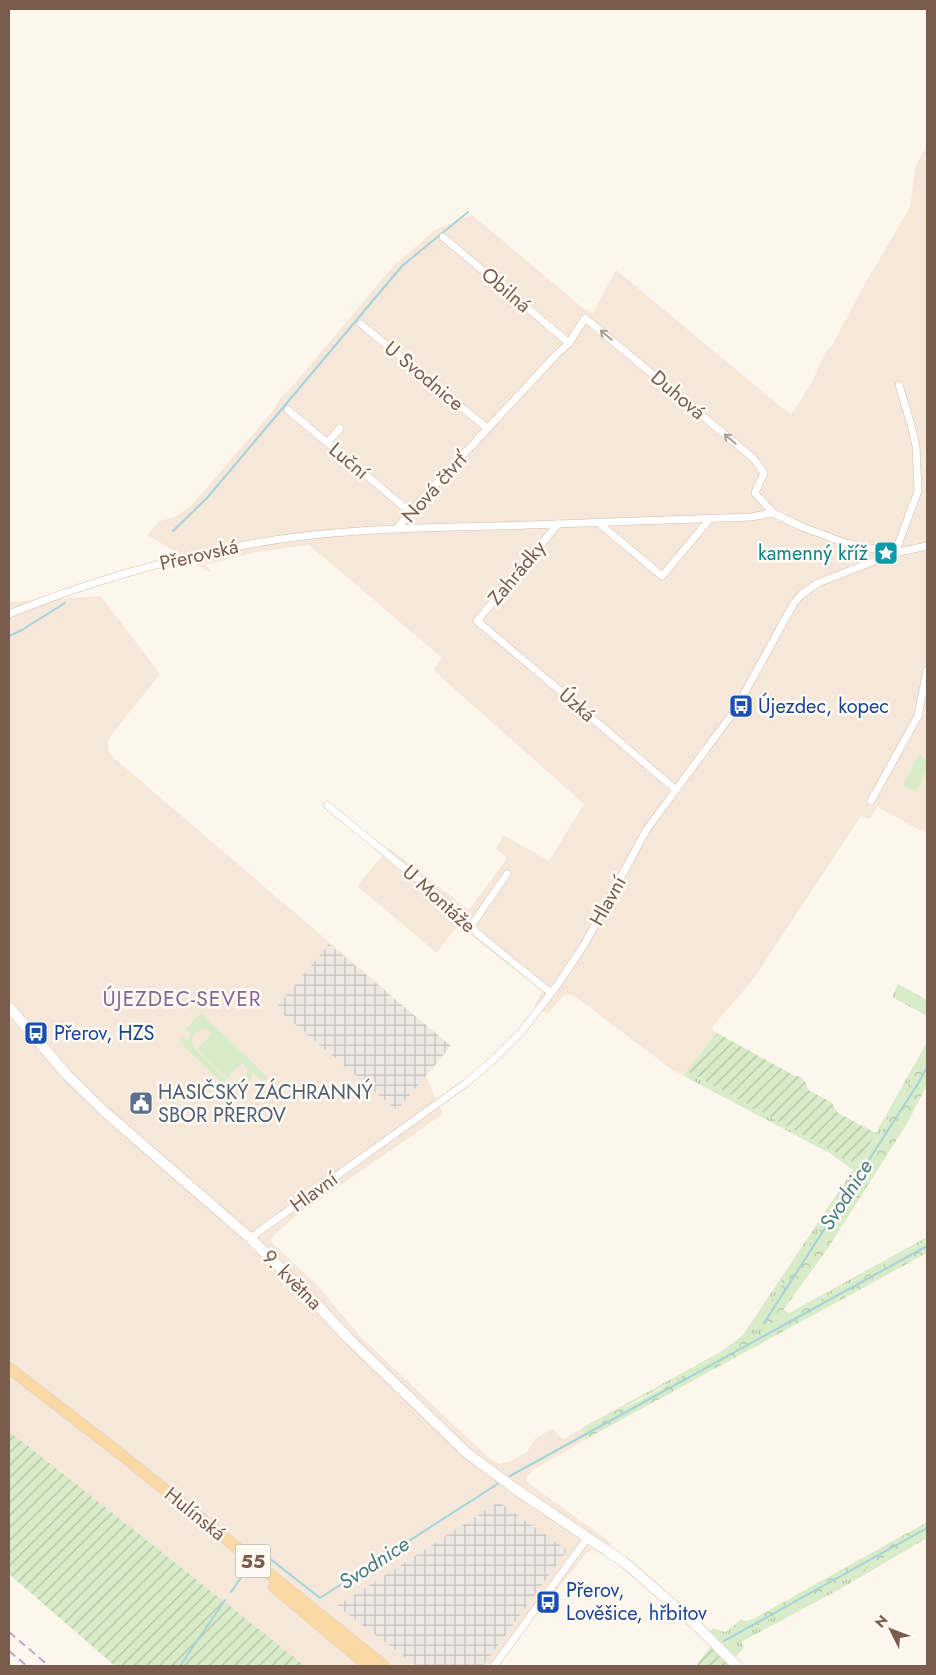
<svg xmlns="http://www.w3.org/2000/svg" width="936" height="1675" font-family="Jost,sans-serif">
  <defs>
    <pattern id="industrial-grid" width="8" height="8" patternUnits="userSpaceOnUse" patternTransform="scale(1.25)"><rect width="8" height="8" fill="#efe9e4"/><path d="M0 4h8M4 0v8" fill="none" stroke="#c7c0bb"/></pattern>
    <pattern id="grass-tufts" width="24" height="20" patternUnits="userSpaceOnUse" patternTransform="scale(1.25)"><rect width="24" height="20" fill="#d8ecc9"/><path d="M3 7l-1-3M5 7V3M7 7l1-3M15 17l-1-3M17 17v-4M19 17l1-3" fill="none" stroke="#b4c2a5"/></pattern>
    <pattern id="forest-crowns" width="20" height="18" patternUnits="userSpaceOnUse" patternTransform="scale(1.25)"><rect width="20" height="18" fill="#d8ecc9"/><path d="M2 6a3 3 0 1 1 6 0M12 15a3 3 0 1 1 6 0" fill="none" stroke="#b4c2a5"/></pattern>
    <pattern id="garden-furrows" width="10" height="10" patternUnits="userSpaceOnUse" patternTransform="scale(1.25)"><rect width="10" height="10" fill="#d8ecc9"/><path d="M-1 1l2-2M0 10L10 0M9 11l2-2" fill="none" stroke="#b4c2a5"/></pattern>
  </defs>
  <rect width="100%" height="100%" fill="#fdf6ec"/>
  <g fill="#f5e8da">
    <path d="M927 144V834L877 807 870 819 861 816 755 977 715 1024 712 1030 717 1033 684 1076 671 1069 577 998 569 994 563 996 547 1014 534 1005 543 992 458 925 437 953 357 886 389 848 469 910 507 858 496 849 503 835 549 861 584 804 433 670 442 658 309 545 256 552 205 565 212 572 208 571 147 535 160 521 175 517 191 506 272 412 281 397 295 383 396 263 437 229 472 215 583 308 593 313 616 270 791 415 811 384 827 349 831 347 866 282 910 207 915 168Z"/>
    <path d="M101 596 160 674 112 734 108 742 109 751 115 759 389 993 443 1114 296 1216 276 1233 270 1241 317 1285 362 1338 490 1459 499 1464 509 1462 527 1452 535 1439 553 1428 559 1436 564 1439 582 1428 586 1439 533 1470 526 1478 527 1482 538 1490 612 1543 604 1556 593 1549 587 1553 494 1666H304L9 1432V602Z"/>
  </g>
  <g fill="url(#industrial-grid)">
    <path d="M329 944 451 1046 397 1110 276 1008Z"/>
    <path d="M499 1502 567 1550 483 1666H417L337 1606Z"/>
  </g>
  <g fill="url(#grass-tufts)">
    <path d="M898 984 927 1000V1016L892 997Z"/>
    <path d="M927 1042V1052L857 1173 754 1329 784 1310 789 1313 927 1237V1240L760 1334C735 1342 715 1358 692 1371 656 1391 618 1409 583 1431L582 1428 722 1351 743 1335 853 1170 831 1154 684 1076 687 1071 858 1165Z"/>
    <path d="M927 1533V1538L840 1589 741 1642 744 1648 736 1656 729 1651 709 1633 713 1628 725 1632 733 1626 743 1633 867 1568Z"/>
  </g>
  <g fill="url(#forest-crowns)">
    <path d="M927 1052V1085L908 1122 828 1248 784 1309 782 1317 767 1326 753 1332 764 1312 857 1173Z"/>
    <path d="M927 1240V1253L586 1439 583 1431 614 1412 639 1401 704 1364 744 1339 760 1334Z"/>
    <path d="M927 1522V1533L867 1568 743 1633 733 1626 741 1619 746 1621 753 1619Z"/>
  </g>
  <g fill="url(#garden-furrows)">
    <path d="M717 1033 795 1076C804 1076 806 1082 808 1090L831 1102 838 1113 876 1133 858 1165 687 1071Z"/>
    <path d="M9 1431 305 1666H115L9 1574Z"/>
    <path d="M711 1646 729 1666H696Z"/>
  </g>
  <g fill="#d8ecc9" fill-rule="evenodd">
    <path d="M919 754 927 759V770L916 792 903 785Z"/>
    <path d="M201 1013 267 1077 263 1081 253 1072C250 1084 242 1091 228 1088L179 1042 183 1038 188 1041 190 1033 186 1029ZM203 1029 208 1030 212 1034 197 1049 227 1078 242 1063 247 1069C248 1076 244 1081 237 1083L228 1081 195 1049C189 1040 193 1032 203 1029Z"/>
  </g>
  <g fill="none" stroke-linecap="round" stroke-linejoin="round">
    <g stroke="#a5d3da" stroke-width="2">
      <path d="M173 531 207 498 402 266 468 212"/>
      <path d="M9 636 22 630 65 603"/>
      <path d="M764 1323 919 1082 927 1067"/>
      <path d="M510 1476 927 1246"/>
      <path d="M255 1556 259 1550 320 1598 499 1483"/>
      <path d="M231 1592 247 1569"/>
      <path d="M724 1641 927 1528"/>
      <path d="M180 1666 225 1600"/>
    </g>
    <g stroke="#d1beb0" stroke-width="8">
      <g id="street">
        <path d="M443 237 569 343"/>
        <path d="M361 324 488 429"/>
        <path d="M288 410 410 512"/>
        <path d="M328 442 340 428"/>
        <path d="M558 524 477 621 564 694 676 790"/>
        <path d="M600 524 662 576 710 519"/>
        <path d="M397 529 410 512 556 355 569 343 585 318 753 458 764 473 755 493 773 513 800 526 845 543 895 553 918 491 916 446 911 425 899 385"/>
        <path d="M9 614C85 583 164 560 245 545 328 529 413 528 498 526 582 523 667 520 751 517L773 513"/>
        <path d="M871 801 918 716 927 670"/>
        <path d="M327 805 464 917 477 933 551 993"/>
        <path d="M471 926 507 874"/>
        <path d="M250 1238 466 1083 493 1060 522 1031 558 984 584 945 647 829 735 710 794 603 802 594 818 583 895 553 927 546"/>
        <path d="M494 1666 588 1537"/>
      </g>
    </g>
    <g stroke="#d6c0b0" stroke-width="11">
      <path id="secondary" d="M9 1007 67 1075 105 1112 250 1238 307 1294 348 1338 467 1453 514 1488 624 1562 694 1623 737 1666"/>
    </g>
    <g stroke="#dad1cd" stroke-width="12">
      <g id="primary">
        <path d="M9 1368 123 1456 384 1666"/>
        <path d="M274 1587 368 1666"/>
      </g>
    </g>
    <use href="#street" stroke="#fff" stroke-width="7"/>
    <use href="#secondary" stroke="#fff" stroke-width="10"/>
    <use href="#primary" stroke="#fbd9a5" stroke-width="11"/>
    <g stroke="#b9a8c9" stroke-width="2" stroke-dasharray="8 5" stroke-linecap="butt">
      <path d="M9 1632 49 1666"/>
      <path d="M9 1651 27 1666"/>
    </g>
  </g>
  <defs><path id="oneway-shaft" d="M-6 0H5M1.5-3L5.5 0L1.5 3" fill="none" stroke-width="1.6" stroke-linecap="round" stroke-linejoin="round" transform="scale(1.25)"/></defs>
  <g stroke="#af9d94">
    <use href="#oneway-shaft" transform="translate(606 335) rotate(-140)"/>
    <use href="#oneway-shaft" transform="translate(730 439) rotate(-140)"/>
  </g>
  <defs>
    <g id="sight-square" transform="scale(1.25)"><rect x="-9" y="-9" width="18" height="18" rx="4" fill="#0f9aa8" stroke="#fffaf3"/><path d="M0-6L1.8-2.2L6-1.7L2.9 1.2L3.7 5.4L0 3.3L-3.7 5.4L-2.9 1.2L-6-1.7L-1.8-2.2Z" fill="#fff"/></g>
    <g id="bus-square" transform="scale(1.25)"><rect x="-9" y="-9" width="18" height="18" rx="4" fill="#1a4fb4" stroke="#fffaf3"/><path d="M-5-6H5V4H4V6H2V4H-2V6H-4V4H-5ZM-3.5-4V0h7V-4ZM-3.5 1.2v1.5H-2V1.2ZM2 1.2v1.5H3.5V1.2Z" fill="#fff"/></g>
    <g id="civic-square" transform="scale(1.25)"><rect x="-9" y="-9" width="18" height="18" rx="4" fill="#5c6f8a" stroke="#fffaf3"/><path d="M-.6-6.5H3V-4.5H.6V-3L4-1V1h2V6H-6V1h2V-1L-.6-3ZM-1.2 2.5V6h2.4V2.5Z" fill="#fff"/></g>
  </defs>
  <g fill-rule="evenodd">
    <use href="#sight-square" x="886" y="553"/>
    <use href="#bus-square" x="741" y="706"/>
    <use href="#bus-square" x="36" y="1033"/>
    <use href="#civic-square" x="141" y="1103"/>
    <use href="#bus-square" x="548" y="1602"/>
  </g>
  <g text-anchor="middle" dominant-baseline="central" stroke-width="5" stroke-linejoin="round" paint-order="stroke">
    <rect fill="#fffaf3" stroke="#a28b7f" stroke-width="1" x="235.5" y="1544.5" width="35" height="33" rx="4"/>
    <g font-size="19" font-weight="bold" fill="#7a5c4d">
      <text x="253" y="1561">55</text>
    </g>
    <g font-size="20" fill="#7a5c4d" stroke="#fffaf3">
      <text transform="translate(506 290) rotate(40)">Obilná</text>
      <text transform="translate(424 376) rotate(40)">U Svodnice</text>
      <text transform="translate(678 395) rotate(40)">Duhová</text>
      <text transform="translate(349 461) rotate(40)">Luční</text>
      <text transform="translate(435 487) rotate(-48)">Nová čtvrť</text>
      <text transform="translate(199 555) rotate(-13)">Přerovská</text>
      <text transform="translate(517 573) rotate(-50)">Zahrádky</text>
      <text transform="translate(577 705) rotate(41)">Úzká</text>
      <text transform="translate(439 899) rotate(42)">U Montáže</text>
      <text transform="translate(608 901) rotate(-61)">Hlavní</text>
      <text transform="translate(314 1192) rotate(-36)">Hlavní</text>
      <text transform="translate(292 1280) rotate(45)">9. května</text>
      <text transform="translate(195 1514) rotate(39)">Hulínská</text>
    </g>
    <g font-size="20" fill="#0d838f" stroke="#fffaf3" text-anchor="end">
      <text x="868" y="553">kamenný kříž</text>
    </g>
    <g font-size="20" fill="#164399" stroke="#fffaf3" text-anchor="start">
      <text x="758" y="706">Újezdec, kopec</text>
      <text x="54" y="1033">Přerov, HZS</text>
      <text x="566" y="1590">Přerov,<tspan x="566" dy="23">Lověšice, hřbitov</tspan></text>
    </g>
    <g font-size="20" fill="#4e5e75" stroke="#fffaf3" text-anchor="start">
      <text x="158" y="1092">HASIČSKÝ ZÁCHRANNÝ<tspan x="158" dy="23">SBOR PŘEROV</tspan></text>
    </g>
    <g font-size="21" letter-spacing="1" fill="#846695" stroke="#fffaf3">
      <text x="182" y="999">ÚJEZDEC-SEVER</text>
    </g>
    <g font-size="21" font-style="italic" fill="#437c86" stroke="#fffaf3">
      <text transform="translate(846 1195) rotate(-57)">Svodnice</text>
      <text transform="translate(374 1563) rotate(-33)">Svodnice</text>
    </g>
  </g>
  <rect width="936" height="1675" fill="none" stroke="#7a5c4d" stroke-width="20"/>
  <g transform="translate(891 1630) rotate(312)" stroke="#fffaf3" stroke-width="4" paint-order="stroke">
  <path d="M0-4L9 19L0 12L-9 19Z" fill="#7a5c4d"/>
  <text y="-8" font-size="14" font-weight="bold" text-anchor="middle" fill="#7a5c4d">N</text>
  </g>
</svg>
